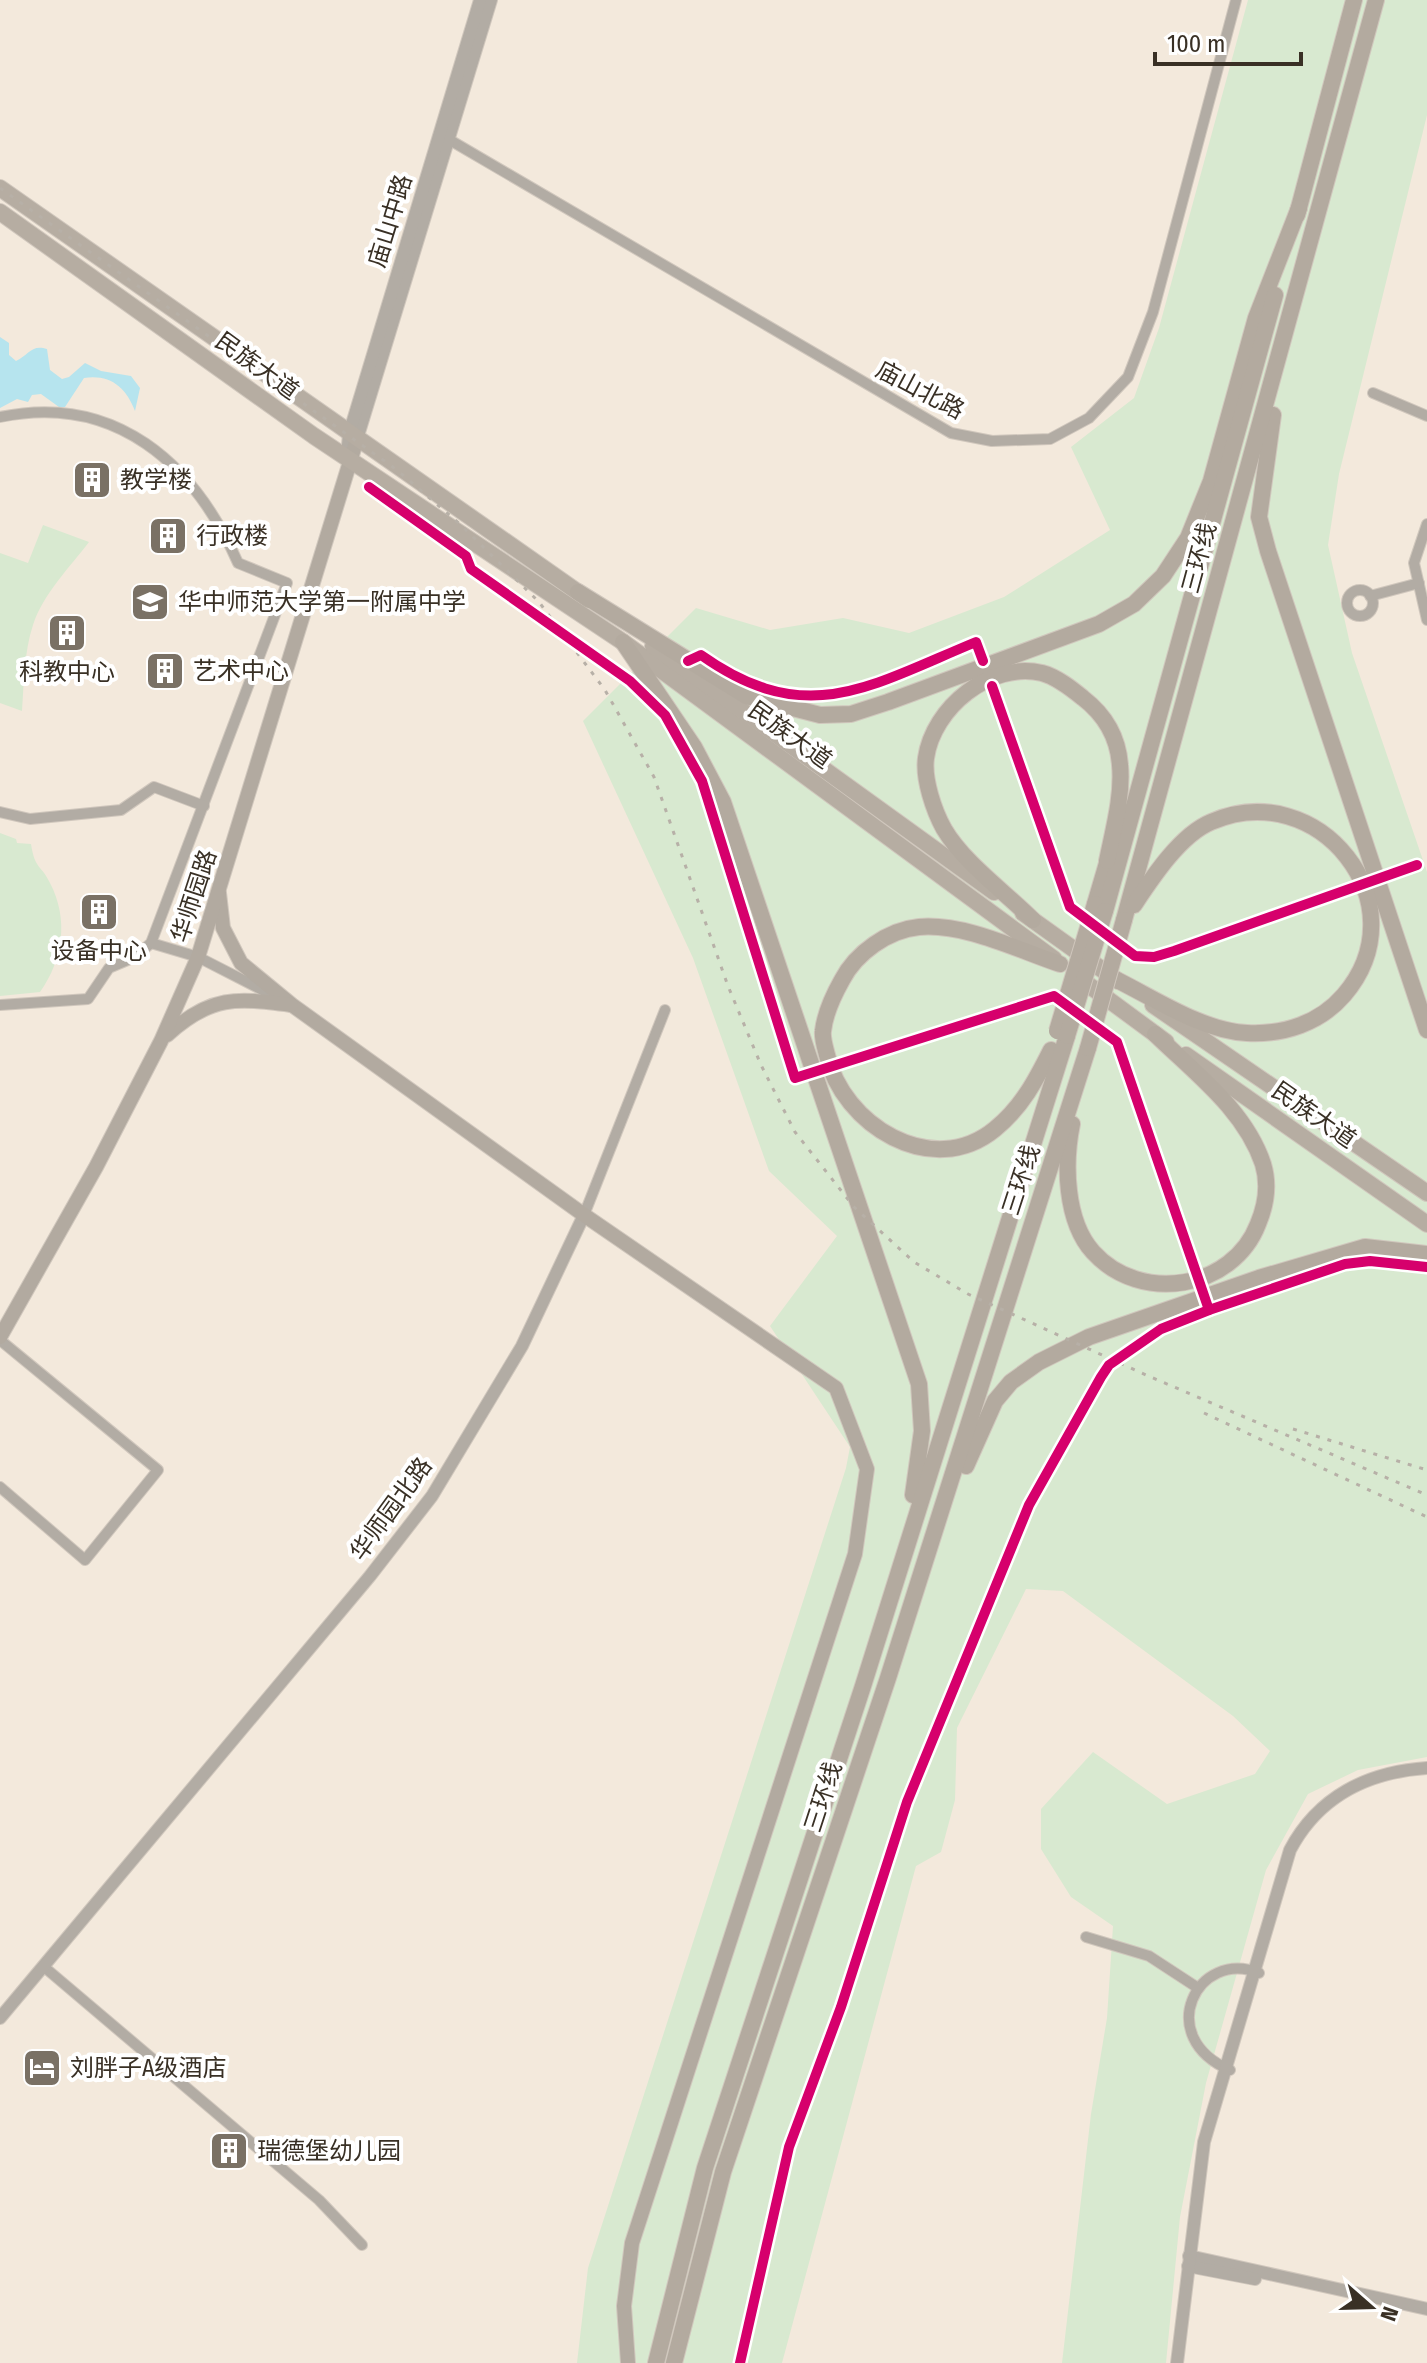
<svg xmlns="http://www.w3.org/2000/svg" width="1427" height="2363" font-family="'Fira Sans Condensed','Noto Sans SC',sans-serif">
  <rect width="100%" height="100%" fill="#f3e9dc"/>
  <g fill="#d8e9d0">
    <path d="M1248 0H1427V115L1339 474 1328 545 1352 653 1427 872V1757L1358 1770 1308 1794 1266 1870 1206 2083 1180 2217 1166 2363H1062L1091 2114 1107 2018 1113 1926 1071 1897 1041 1849V1809L1093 1752 1167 1804 1255 1774 1270 1751 1233 1716 1063 1591 1026 1589 957 1728 955 1800 941 1852 916 1866 782 2363H577L588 2268 846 1468 850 1447 770 1326 837 1236 769 1171 693 958 583 721 696 608 770 630 843 618 909 633 1004 597 1110 530 1071 447 1134 398 1159 328Z"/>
    <path d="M43 525 89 542C70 567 43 594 33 625 24 652 24 683 22 711L0 703V553L28 563Z"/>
    <path d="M0 833 16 839 17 843 31 844C35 870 41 864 50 883 69 919 63 960 40 992L0 996Z"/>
  </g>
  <path fill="#b6e4ee" d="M0 337 9 343V355L16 361C29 355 31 344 47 349L50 370 62 379 69 377 85 363 101 371 131 376 140 388 135 411C126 387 110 374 84 378L65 407H59L41 394 32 395 28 402 17 399 0 408Z"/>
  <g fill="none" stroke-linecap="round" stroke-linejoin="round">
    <g stroke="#d0c7bd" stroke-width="12">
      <g id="minor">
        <path d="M443 136 951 433 992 441 1050 439 1089 418 1128 377 1153 312 1236 0"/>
        <path d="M1373 393 1427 416"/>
        <path d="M0 417C115 393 194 463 238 563L287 583 151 943 135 957 109 968 88 999 0 1005"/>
        <path d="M369 487 466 556 471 569 630 681 666 716"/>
        <path d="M1427 524 1414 563 1427 620"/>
        <circle cx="1360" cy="603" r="13"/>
        <path d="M1370 596 1419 583"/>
        <path d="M688 661 701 655C807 730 869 686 976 642L983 661"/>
        <path d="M992 686 1070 907 1135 956 1154 957 1174 951 1343 892"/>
        <path d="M689 753 702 781 795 1078 806 1073"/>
        <path d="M0 812 30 819 121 810 154 787 204 806"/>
        <path d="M1383 877 1417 865"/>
        <path d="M151 943 198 957 276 997"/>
        <path d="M835 1065 1054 996 1117 1042 1195 1274"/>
        <path d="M584 1215 665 1010"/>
        <path d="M0 1340 158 1470 85 1560 0 1487"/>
        <path d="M1086 1937 1149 1956 1198 1988"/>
        <path d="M43 1966 319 2200 362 2245"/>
        <path d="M1230 2070C1153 2037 1197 1948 1259 1973"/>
        <path d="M740 2363 789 2147 841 2007 907 1802 1029 1505 1101 1377 1109 1365 1161 1329 1209 1310 1345 1264 1370 1261 1427 1267"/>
      </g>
    </g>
    <g stroke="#d0c7bd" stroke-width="14">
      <g id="tertiary">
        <path d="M357 439 491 0"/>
        <path d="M347 456 349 434 480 0"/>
        <path d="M0 2018 370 1576 432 1496 522 1346 584 1215"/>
        <path d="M1189 2256 1427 2309"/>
        <path d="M1188 2266 1255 2279"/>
        <path d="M1177 2363 1204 2142 1290 1850C1318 1797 1367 1772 1427 1768"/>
      </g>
    </g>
    <g stroke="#d0c7bd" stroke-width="16">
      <g id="secondary">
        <path d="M219 893 223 928 241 963 292 1005 584 1215 836 1388 867 1469 855 1554 632 2243 624 2306 628 2363"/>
        <path d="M167 1035C211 995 236 998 291 1005"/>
        <path d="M0 1337 96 1167 161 1041 198 957 357 439"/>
      </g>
    </g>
    <g stroke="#d0c7bd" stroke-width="18">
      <g id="primary">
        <path d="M0 188 589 600"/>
        <path d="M0 212 314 436 623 642 1054 959"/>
        <path d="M653 646 994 892"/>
        <path d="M1023 913 1118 981"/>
        <path d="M1075 975 1166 1042"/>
        <path d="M1153 1005 1427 1193"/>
        <path d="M1186 1055 1427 1224"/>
      </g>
    </g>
    <g stroke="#d0c7bd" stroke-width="18">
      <g id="trunk">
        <path d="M1297 215 1354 0"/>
        <path d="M1273 415 1259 517 1268 551 1427 1030"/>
        <path d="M578 592 746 696 820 715 851 714 888 702 1099 624 1134 604 1163 576 1188 538 1211 481 1256 318 1299 208"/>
        <path d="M623 642 694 747 723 802 919 1384 922 1431 913 1495"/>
        <path d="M1095 904 1110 853"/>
        <path d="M1105 911 1275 295"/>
        <path d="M1033 920C1005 892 964 863 944 829 934 811 923 779 926 758 933 708 990 661 1042 673 1057 677 1072 689 1083 698 1105 715 1118 737 1120 765 1123 796 1113 831 1107 861"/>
        <path d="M1124 920 1376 0"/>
        <path d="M1113 978C1154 998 1202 1031 1247 1033 1284 1035 1320 1023 1344 995 1422 904 1318 775 1211 822 1180 835 1152 878 1134 905"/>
        <path d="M1051 1050C1036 1080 1022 1107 995 1129 932 1181 842 1124 827 1055 825 1047 822 1038 823 1031 825 1013 833 996 842 980 856 953 888 930 919 927 965 923 1018 950 1060 964"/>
        <path d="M1072 1124C1064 1163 1065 1221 1093 1252 1141 1305 1233 1289 1258 1224 1266 1205 1269 1184 1263 1164 1245 1110 1195 1073 1155 1034"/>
        <path d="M966 1466 995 1401 1011 1382 1039 1362 1089 1337 1259 1278 1365 1247 1427 1254"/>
        <path d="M656 2363 705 2168 863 1686 1067 1036"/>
        <path d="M674 2363 723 2172 888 1678 1088 1048"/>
      </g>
    </g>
    <use href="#minor" stroke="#b2aca4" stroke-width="10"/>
    <use href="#tertiary" stroke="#b2aca4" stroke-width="12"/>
    <use href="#secondary" stroke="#b2aaa0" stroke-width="14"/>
    <use href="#primary" stroke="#b6ada2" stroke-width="16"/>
    <use href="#trunk" stroke="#b3aa9f" stroke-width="16"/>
    <g stroke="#b7b0a7" stroke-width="3" stroke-dasharray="4 8" stroke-linecap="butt">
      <path d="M0 188 397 470 461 525 539 602 605 690 654 777 728 986 761 1065 795 1132 854 1207 914 1262 968 1294 1146 1375 1427 1495"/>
      <path d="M1204 1413 1427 1517"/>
      <path d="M1293 1429 1427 1470"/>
    </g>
    <g stroke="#d0c7bd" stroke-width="18" stroke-linecap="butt">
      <g id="trunk-bridge">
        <path d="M1057 1031 1095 904"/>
        <path d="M1067 1036 1105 911"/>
        <path d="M1088 1048 1124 920"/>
      </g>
    </g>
    <use href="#trunk-bridge" stroke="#b3aa9f" stroke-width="16"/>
    <g stroke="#fff" stroke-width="15">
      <g id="cycleway">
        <path d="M369 487 466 556 471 569 630 681 665 715 702 781 795 1078 1054 996 1117 1042 1209 1310"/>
        <path d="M688 661 701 655C807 730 869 686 976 642L983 661"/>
        <path d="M992 686 1070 907 1135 956 1154 957 1174 951 1417 865"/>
        <path d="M740 2363 789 2147 841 2007 907 1802 1029 1505 1101 1377 1109 1365 1161 1329 1209 1310 1345 1264 1370 1261 1427 1267"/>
      </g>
    </g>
    <use href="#cycleway" stroke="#d6006c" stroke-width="10"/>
  </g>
  <defs>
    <g id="building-square" transform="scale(2)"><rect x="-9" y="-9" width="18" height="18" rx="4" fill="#7a7165" stroke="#fff"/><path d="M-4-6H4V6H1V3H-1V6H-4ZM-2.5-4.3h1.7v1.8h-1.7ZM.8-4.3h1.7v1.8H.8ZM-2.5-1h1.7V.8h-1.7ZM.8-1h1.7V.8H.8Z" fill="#fff"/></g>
    <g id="school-square" transform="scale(2)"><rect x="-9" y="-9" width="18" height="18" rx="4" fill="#7a7165" stroke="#fff"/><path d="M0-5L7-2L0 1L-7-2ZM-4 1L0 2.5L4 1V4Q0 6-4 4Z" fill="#fff"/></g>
    <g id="hotel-square" transform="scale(2)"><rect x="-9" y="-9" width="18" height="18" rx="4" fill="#7a7165" stroke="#fff"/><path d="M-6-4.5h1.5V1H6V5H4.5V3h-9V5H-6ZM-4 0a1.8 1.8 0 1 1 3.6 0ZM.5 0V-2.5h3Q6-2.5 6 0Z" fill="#fff"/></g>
  </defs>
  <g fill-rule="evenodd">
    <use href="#building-square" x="92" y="480"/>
    <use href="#building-square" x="168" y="536"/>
    <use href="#school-square" x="150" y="602"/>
    <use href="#building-square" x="67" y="633"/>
    <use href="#building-square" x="165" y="671"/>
    <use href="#building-square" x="99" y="912"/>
    <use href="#hotel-square" x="42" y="2068"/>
    <use href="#building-square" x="229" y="2151"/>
  </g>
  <g text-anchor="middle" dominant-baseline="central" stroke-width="8" stroke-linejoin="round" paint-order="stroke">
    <g font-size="24" fill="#393025" stroke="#fff">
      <text transform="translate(390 221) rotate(-73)">庙山中路</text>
      <text transform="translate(257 366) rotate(36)">民族大道</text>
      <text transform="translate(920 390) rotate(28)">庙山北路</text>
      <text transform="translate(1199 558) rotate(-75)">三环线</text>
      <text transform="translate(790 735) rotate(36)">民族大道</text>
      <text transform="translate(194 896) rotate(-72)">华师园路</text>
      <text transform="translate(1314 1115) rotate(35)">民族大道</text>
      <text transform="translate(1021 1180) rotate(-72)">三环线</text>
      <text transform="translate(391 1509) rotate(-54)">华师园北路</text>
      <text transform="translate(823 1797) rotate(-72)">三环线</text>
    </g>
    <g font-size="24" fill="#393025" stroke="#fff" text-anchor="start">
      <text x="120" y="480">教学楼</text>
      <text x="196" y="536">行政楼</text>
      <text x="178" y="602">华中师范大学第一附属中学</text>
      <text x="193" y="671">艺术中心</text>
      <text x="67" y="672" text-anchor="middle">科教中心</text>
      <text x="99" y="951" text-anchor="middle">设备中心</text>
      <text x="70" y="2068">刘胖子A级酒店</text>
      <text x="257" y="2151">瑞德堡幼儿园</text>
    </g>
  </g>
  <g transform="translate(1371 2307) rotate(110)" stroke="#ffffff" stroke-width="6" paint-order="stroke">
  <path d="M0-6L14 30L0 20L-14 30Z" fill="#393025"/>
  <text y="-12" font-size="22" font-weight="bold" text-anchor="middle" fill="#393025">N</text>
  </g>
  <path d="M1155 52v12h146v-12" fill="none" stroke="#393025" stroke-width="4"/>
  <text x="1167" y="52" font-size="24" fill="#393025" stroke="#ffffff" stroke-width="6" paint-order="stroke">100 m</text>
</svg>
